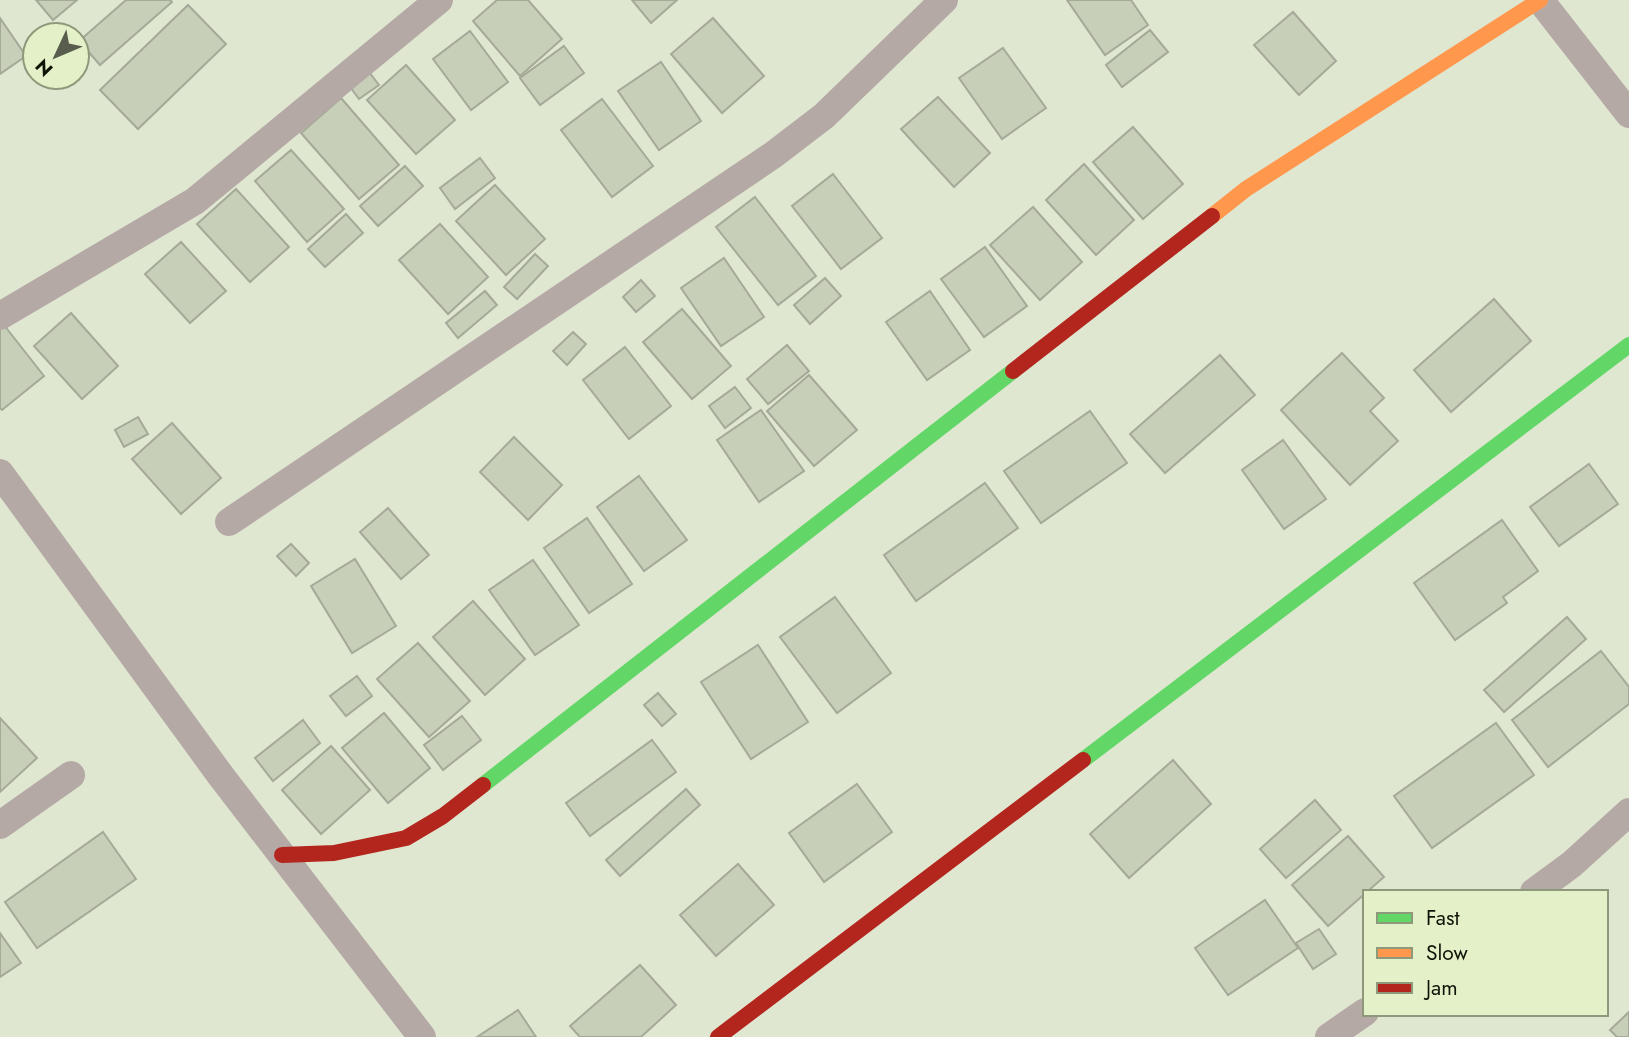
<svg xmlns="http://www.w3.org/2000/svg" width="1629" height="1037" font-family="Jost,sans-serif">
  <rect width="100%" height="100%" fill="#e0e7d1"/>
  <g fill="#c8cfb9" stroke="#a4a998" stroke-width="2">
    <path d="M36 0H77L53 20Z"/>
    <path d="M126 0H170L172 2 100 65 79 41Z"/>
    <path d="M497 0H528L562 39 520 76 473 21Z"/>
    <path d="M632 0H677L651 23Z"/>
    <path d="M1067 0H1131L1148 25 1105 55Z"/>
    <path d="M188 5 226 44 138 129 100 90Z"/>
    <path d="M1293 12 1336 61 1299 95 1254 45Z"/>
    <path d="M0 18 26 56 0 74Z"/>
    <path d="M713 18 764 76 722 113 671 54Z"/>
    <path d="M1150 30 1168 52 1122 87 1106 65Z"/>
    <path d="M470 31 508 82 471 110 433 59Z"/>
    <path d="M564 46 584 73 540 105 520 78Z"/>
    <path d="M1003 48 1046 108 1002 139 959 78Z"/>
    <path d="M661 62 701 121 659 150 618 91Z"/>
    <path d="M406 65 455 120 416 154 367 100Z"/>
    <path d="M366 68 379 85 359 99 347 83Z"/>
    <path d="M938 97 990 153 954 187 901 129Z"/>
    <path d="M341 98 399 165 359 199 301 133Z"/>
    <path d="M602 99 653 166 612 197 561 130Z"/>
    <path d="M1133 127 1183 184 1143 219 1093 162Z"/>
    <path d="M291 150 344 209 307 242 255 181Z"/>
    <path d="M480 158 495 178 455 209 440 188Z"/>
    <path d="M1084 164 1134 220 1096 255 1046 200Z"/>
    <path d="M405 166 423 186 378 226 360 206Z"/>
    <path d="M833 174 882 238 841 269 792 206Z"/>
    <path d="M495 185 545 239 506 275 456 221Z"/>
    <path d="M236 189 289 247 250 282 197 224Z"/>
    <path d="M755 197 816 276 778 305 716 227Z"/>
    <path d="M1033 207 1082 262 1040 300 990 245Z"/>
    <path d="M346 214 363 233 325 267 308 249Z"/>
    <path d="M440 224 488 277 448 314 399 260Z"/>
    <path d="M181 242 226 291 190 323 145 274Z"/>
    <path d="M985 247 1027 306 984 337 941 279Z"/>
    <path d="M535 254 548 266 517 299 504 287Z"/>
    <path d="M724 258 764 317 721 346 681 288Z"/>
    <path d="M825 278 841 296 810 324 794 305Z"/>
    <path d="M641 280 655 296 636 312 623 297Z"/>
    <path d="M485 291 497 305 458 338 446 323Z"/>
    <path d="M930 291 970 350 927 380 886 322Z"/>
    <path d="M1494 299 1531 341 1451 412 1414 370Z"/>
    <path d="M682 309 731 366 692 399 643 342Z"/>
    <path d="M71 313 118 366 82 399 34 346Z"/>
    <path d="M0 320 44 376 2 410 0 408Z"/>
    <path d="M573 332 586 344 567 365 553 351Z"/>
    <path d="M787 345 809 371 768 404 747 379Z"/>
    <path d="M625 347 671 406 629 439 583 380Z"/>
    <path d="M1342 353 1384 398 1370 411 1398 441 1350 485 1281 410Z"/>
    <path d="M1220 355 1255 395 1165 473 1130 434Z"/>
    <path d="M809 375 857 430 814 466 767 411Z"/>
    <path d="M735 387 751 408 725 428 709 406Z"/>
    <path d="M761 410 804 471 759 502 717 440Z"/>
    <path d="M1090 411 1127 463 1041 523 1004 471Z"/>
    <path d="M138 417 148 434 124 447 115 430Z"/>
    <path d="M172 423 221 478 181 514 132 459Z"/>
    <path d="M514 437 562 485 528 520 480 472Z"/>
    <path d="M1283 440 1326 499 1284 529 1242 470Z"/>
    <path d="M1589 464 1618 504 1559 546 1530 507Z"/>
    <path d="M639 476 687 540 644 571 597 507Z"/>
    <path d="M985 483 1018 528 916 601 884 555Z"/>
    <path d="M388 508 429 555 401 579 360 532Z"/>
    <path d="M587 518 632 584 589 613 544 548Z"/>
    <path d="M1502 520 1538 571 1503 597 1507 603 1455 640 1414 583Z"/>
    <path d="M291 544 309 563 296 576 277 556Z"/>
    <path d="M355 559 396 626 352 653 311 586Z"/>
    <path d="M533 560 579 625 535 655 489 590Z"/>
    <path d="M835 597 891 673 837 713 780 637Z"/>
    <path d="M473 601 525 659 485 695 433 637Z"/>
    <path d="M1567 617 1586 639 1504 712 1484 690Z"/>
    <path d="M418 643 470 701 429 737 377 679Z"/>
    <path d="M758 645 808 722 751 759 701 682Z"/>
    <path d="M1601 651 1629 687V704L1548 767 1512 720Z"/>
    <path d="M357 676 372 696 346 716 330 696Z"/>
    <path d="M658 693 676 714 662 726 644 705Z"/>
    <path d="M384 713 430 768 388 803 342 748Z"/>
    <path d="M462 716 481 740 443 770 424 745Z"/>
    <path d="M0 718 37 758 0 792Z"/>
    <path d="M303 720 320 743 273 781 255 758Z"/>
    <path d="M1496 723 1534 775 1432 848 1394 796Z"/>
    <path d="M652 740 676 772 590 836 566 803Z"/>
    <path d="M331 746 370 790 321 834 282 790Z"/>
    <path d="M1173 760 1211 804 1129 878 1090 834Z"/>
    <path d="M857 784 892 832 824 882 789 833Z"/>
    <path d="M686 789 700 805 620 876 606 860Z"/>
    <path d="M1315 800 1341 830 1286 878 1260 849Z"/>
    <path d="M103 832 136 879 37 948 5 902Z"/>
    <path d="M1348 836 1384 877 1328 926 1292 885Z"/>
    <path d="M738 864 774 905 716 956 680 915Z"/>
    <path d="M1265 900 1298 948 1228 995 1195 948Z"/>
    <path d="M1319 929 1336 954 1313 969 1296 943Z"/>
    <path d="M0 933 21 963 0 977Z"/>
    <path d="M640 965 676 1005 641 1037H580L570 1026Z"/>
    <path d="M518 1010 536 1037H477Z"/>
    <path d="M1629 1012V1037H1617L1610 1030Z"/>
  </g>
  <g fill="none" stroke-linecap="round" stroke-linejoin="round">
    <g stroke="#b5a9a6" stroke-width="28">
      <path d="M1540 0 1629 114"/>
      <path d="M0 316 195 201 439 0"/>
      <path d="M0 473 221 776 422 1037"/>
      <path d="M229 522 773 155 824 116 944 0"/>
      <path d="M0 825 71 775"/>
      <path d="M1534 892 1572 864 1629 812"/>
      <path d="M1329 1037 1365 1012"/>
    </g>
    <g stroke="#63d668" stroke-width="16">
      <path d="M1083 760 1629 345"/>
      <path d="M483 785 1013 371"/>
    </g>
    <path stroke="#ff974d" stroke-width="16" d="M1212 216 1246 189 1540 0"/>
    <g stroke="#b3261e" stroke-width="16">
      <path d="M1013 371 1212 216"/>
      <path d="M282 855 334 853 406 838 443 816 483 785"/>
      <path d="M718 1037 1083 760"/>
    </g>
  </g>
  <rect x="1363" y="890" width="245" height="126" fill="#e3f0c8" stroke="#8e987a" stroke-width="2"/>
  <rect x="1377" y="913" width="35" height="10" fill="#63d668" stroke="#8e987a" stroke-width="2"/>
  <text x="1426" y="925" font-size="21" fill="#0f1306">Fast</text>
  <rect x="1377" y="948" width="35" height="10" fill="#ff974d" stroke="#8e987a" stroke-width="2"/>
  <text x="1426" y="960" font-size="21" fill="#0f1306">Slow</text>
  <rect x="1377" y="983" width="35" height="10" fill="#b3261e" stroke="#8e987a" stroke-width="2"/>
  <text x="1426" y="995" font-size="21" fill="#0f1306">Jam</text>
  <g transform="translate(56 56) rotate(226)"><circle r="33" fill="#e3f0c8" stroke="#8e987a" stroke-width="2"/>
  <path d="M0-5L12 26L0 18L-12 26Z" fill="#585d4d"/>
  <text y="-10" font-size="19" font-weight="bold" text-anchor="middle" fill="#0f1306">N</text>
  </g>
</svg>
